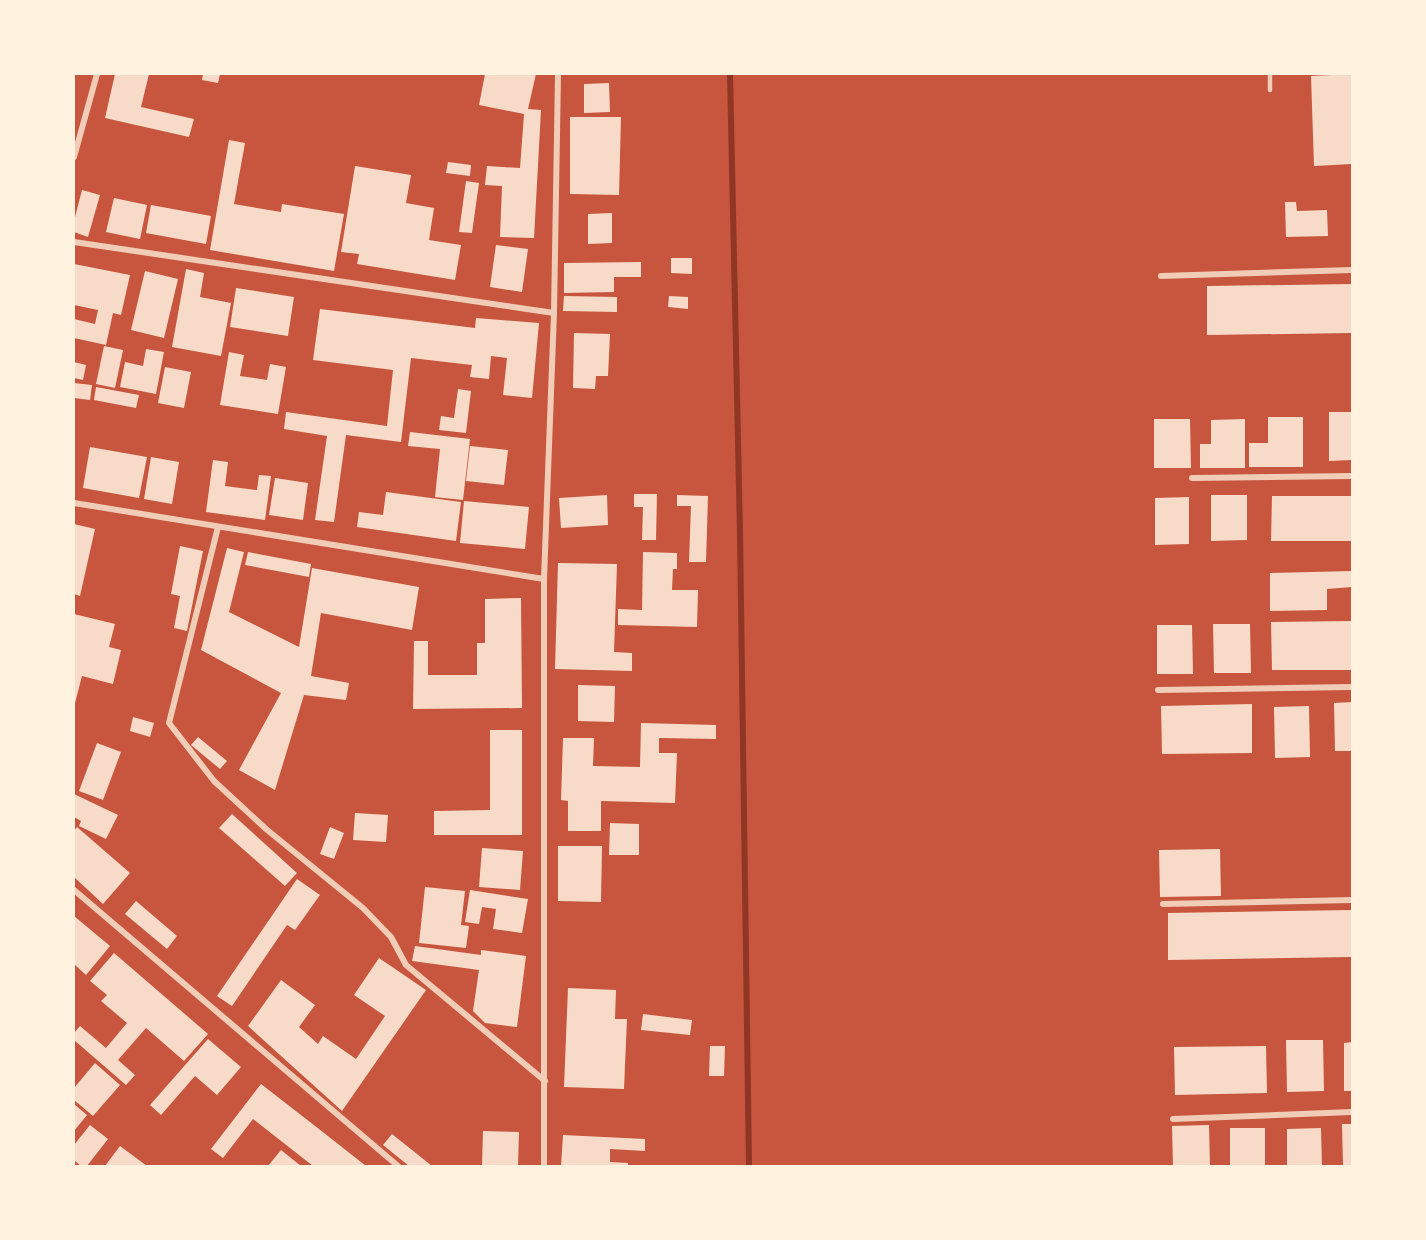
<svg xmlns="http://www.w3.org/2000/svg" width="1426" height="1240" font-family="'PT Sans Narrow',sans-serif">
  <rect width="100%" height="100%" fill="#c8553d"/>
  <g fill="none" stroke-linecap="round" stroke-linejoin="round">
    <path stroke="#8f3625" stroke-width="6" d="M730 74 740 533 749 1166"/>
  </g>
  <g fill="#f7dbc8">
    <path d="M115 74H149L141 107 194 119 189 137 105 118Z"/>
    <path d="M203 74H220L218 83 202 80Z"/>
    <path d="M485 74H536L528 109 541 110 534 238 500 237 502 186 485 185 487 166 520 168 524 114 479 105Z"/>
    <path d="M1352 74V164L1314 166 1311 76Z"/>
    <path d="M609 83 610 112 584 113V84Z"/>
    <path d="M570 117H621L619 195 570 194Z"/>
    <path d="M229 140 245 143 234 204 281 212 282 204 344 214 334 271 210 250Z"/>
    <path d="M448 162 471 165 470 176 446 173Z"/>
    <path d="M355 166 411 175 406 203 434 208 429 240 461 245 455 280 357 264 359 254 341 252Z"/>
    <path d="M466 181 479 183 472 233 459 232Z"/>
    <path d="M82 190 100 195 88 237 74 232V221Z"/>
    <path d="M114 198 147 205 140 239 106 232Z"/>
    <path d="M1285 202H1296L1297 211 1327 210 1328 236 1286 237Z"/>
    <path d="M151 205 211 216 206 244 146 233Z"/>
    <path d="M612 213V243L588 244V214Z"/>
    <path d="M496 245 528 249 522 292 490 287Z"/>
    <path d="M671 258H692V274L671 273Z"/>
    <path d="M641 262V277H614V292L564 293V263Z"/>
    <path d="M74 264 130 275 121 315 113 313 106 345 74 338V319L95 324 98 310 74 305Z"/>
    <path d="M186 269 204 273 200 297 231 303 221 356 172 347Z"/>
    <path d="M145 271 178 279 164 338 131 330Z"/>
    <path d="M1352 284V333L1207 335V286Z"/>
    <path d="M236 288 294 297 288 336 230 327Z"/>
    <path d="M564 296 617 297V312L563 311Z"/>
    <path d="M669 296 688 297V309L668 307Z"/>
    <path d="M320 309 475 328 476 318 539 323 532 398 503 395 507 358 491 356 489 379 470 377 472 365 411 358 401 442 346 435 334 522 315 520 327 436 284 429 286 412 387 426 393 370 313 360Z"/>
    <path d="M574 333 610 334 608 376H596L595 389 573 388Z"/>
    <path d="M104 346 123 350 115 388 96 384Z"/>
    <path d="M146 349 164 352 156 394 120 387 125 362 143 366Z"/>
    <path d="M229 352 244 355 240 376 267 380 270 364 286 367 278 414 220 405Z"/>
    <path d="M74 362 86 365 83 380 74 378Z"/>
    <path d="M165 367 191 372 184 408 158 403Z"/>
    <path d="M74 383 92 385 90 400 74 398Z"/>
    <path d="M96 387 139 395 136 408 94 400Z"/>
    <path d="M458 389 471 391 466 433 439 430 441 416 454 418Z"/>
    <path d="M1329 412H1352V460L1329 461Z"/>
    <path d="M1268 417H1303V467H1249V443H1268Z"/>
    <path d="M1154 419H1190L1191 468H1154Z"/>
    <path d="M1245 419V468H1200V444H1211V420Z"/>
    <path d="M410 432 470 439 463 500 435 497 440 449 408 446Z"/>
    <path d="M470 446 508 450 504 485 466 481Z"/>
    <path d="M90 447 147 457 139 498 83 488Z"/>
    <path d="M151 457 179 462 172 504 144 499Z"/>
    <path d="M213 460 228 462 225 486 257 490 259 475 271 476 265 520 206 512Z"/>
    <path d="M275 478 308 483 303 520 269 515Z"/>
    <path d="M386 492 461 502 456 541 357 527 359 512 383 515Z"/>
    <path d="M634 494H657L656 540H642L643 507H634Z"/>
    <path d="M607 495 608 525 561 528 559 498Z"/>
    <path d="M677 495 708 496 706 562H689L691 506H677Z"/>
    <path d="M1211 495H1247V540L1211 541Z"/>
    <path d="M1272 496H1352V541H1271Z"/>
    <path d="M1189 497V544L1155 545V498Z"/>
    <path d="M464 501 529 507 525 549 460 543Z"/>
    <path d="M74 524 95 529 80 596 74 594Z"/>
    <path d="M180 546 203 551 187 631 174 628 180 596 171 594Z"/>
    <path d="M227 548 244 552 229 612 299 647 312 568 419 587 412 630 321 613 311 676 349 683 346 700 304 695 275 790 239 770 281 693 201 650Z"/>
    <path d="M248 552 311 564 309 577 245 565Z"/>
    <path d="M643 552 677 553V569H673L672 590H698L697 627 618 625V609L642 610Z"/>
    <path d="M558 563 617 564 614 652 632 653V671L555 669Z"/>
    <path d="M1352 571V587L1327 589V610L1270 611V573Z"/>
    <path d="M521 598 522 708 413 709 414 641H428V675H477V643H485V599Z"/>
    <path d="M74 614 115 624 109 647 121 650 113 684 82 676 74 707Z"/>
    <path d="M1352 621V670H1272L1271 622Z"/>
    <path d="M1213 624H1250L1251 673H1214Z"/>
    <path d="M1157 625H1192L1193 674H1157Z"/>
    <path d="M578 685 615 686 614 722 578 721Z"/>
    <path d="M1352 702V751H1335L1334 703Z"/>
    <path d="M1252 704V753L1162 754 1161 706Z"/>
    <path d="M1309 706 1310 757 1275 758 1274 707Z"/>
    <path d="M133 717 154 723 150 737 130 731Z"/>
    <path d="M641 723 716 725V739L659 738V753H677L675 803 601 801V831H568V801L561 800 563 738H594L593 766 640 767Z"/>
    <path d="M490 730H522V835H434V811L490 810Z"/>
    <path d="M198 737 227 761 220 769 191 745Z"/>
    <path d="M97 743 121 752 103 800 79 791Z"/>
    <path d="M74 794 118 815 106 839 79 826 81 821 74 817Z"/>
    <path d="M355 813 388 815 386 842 353 840Z"/>
    <path d="M232 814 297 873 285 886 219 828Z"/>
    <path d="M610 823 639 824V855H609Z"/>
    <path d="M77 827 130 873 103 904 74 877V831Z"/>
    <path d="M330 827 344 833 334 859 320 854Z"/>
    <path d="M558 846H602L601 902 558 901Z"/>
    <path d="M482 848 523 851 520 890 479 887Z"/>
    <path d="M1220 849 1221 896 1160 897 1159 850Z"/>
    <path d="M297 879 320 895 295 930 287 925 232 1006 217 996Z"/>
    <path d="M425 887 465 891 461 925 469 926 466 948 419 943Z"/>
    <path d="M470 890 528 899 522 933 493 929 496 909 482 907 479 924 465 922Z"/>
    <path d="M136 901 177 936 167 949 125 914Z"/>
    <path d="M1352 910V957L1168 960V913Z"/>
    <path d="M74 916 110 946 86 975 74 964Z"/>
    <path d="M415 946 481 955V950L526 956 517 1027 485 1023 473 1011 479 970 412 961Z"/>
    <path d="M114 953 208 1034 184 1061 146 1028 118 1060 135 1075 126 1085 74 1040V1033L80 1026 106 1048 127 1023 101 1001 107 995 90 981Z"/>
    <path d="M379 958 426 990 342 1111 248 1026 281 980 315 1005 299 1027 318 1044 323 1036 356 1059 385 1016 354 995Z"/>
    <path d="M568 988 616 990 615 1019H627L624 1089 564 1087Z"/>
    <path d="M643 1014 692 1020 690 1035 641 1030Z"/>
    <path d="M208 1039 241 1067 217 1095 195 1076 161 1115 150 1105Z"/>
    <path d="M1286 1040H1323L1324 1091 1287 1092Z"/>
    <path d="M1352 1042V1091H1344V1043Z"/>
    <path d="M710 1046H725L724 1076H709Z"/>
    <path d="M1266 1046 1267 1093 1175 1095 1174 1047Z"/>
    <path d="M95 1063 120 1085 93 1116 74 1100V1088Z"/>
    <path d="M261 1084 319 1129 366 1166H313L253 1119 223 1158 211 1149Z"/>
    <path d="M74 1104 87 1115 74 1131Z"/>
    <path d="M1342 1124H1352V1166H1343Z"/>
    <path d="M90 1125 108 1139 87 1166H81L74 1160V1145Z"/>
    <path d="M1209 1125 1210 1166H1173L1172 1126Z"/>
    <rect x="1230" y="1128" width="35" height="38"/>
    <path d="M1321 1128 1322 1166H1287V1129Z"/>
    <path d="M483 1131 519 1132 518 1166H482Z"/>
    <path d="M392 1134 432 1166H409L383 1145Z"/>
    <path d="M563 1135 645 1139V1151L610 1149V1162L628 1163V1166H561Z"/>
    <path d="M120 1146 147 1166H105Z"/>
    <path d="M281 1150 301 1166H268Z"/>
  </g>
  <g fill="none" stroke-linecap="round" stroke-linejoin="round">
    <path stroke="#f1ccb7" stroke-width="4.5" d="M1270 74V90"/>
    <g stroke="#f1ccb7" stroke-width="6">
      <path d="M74 157 97 74"/>
      <path d="M74 242 554 313"/>
      <path d="M1161 276 1352 270"/>
      <path d="M1192 478 1352 476"/>
      <path d="M74 503 544 579"/>
      <path d="M218 527 169 723 214 781 266 829 363 908 391 937 406 965 545 1081"/>
      <path d="M1158 690 1352 687"/>
      <path d="M74 890 398 1166"/>
      <path d="M1163 904 1352 900"/>
      <path d="M1173 1119 1352 1112"/>
      <path d="M544 1166V579L554 313 558 74"/>
    </g>
  </g>
  <rect width="1426" height="1240" fill="none" stroke="#fff3e0" stroke-width="150"/>
</svg>
